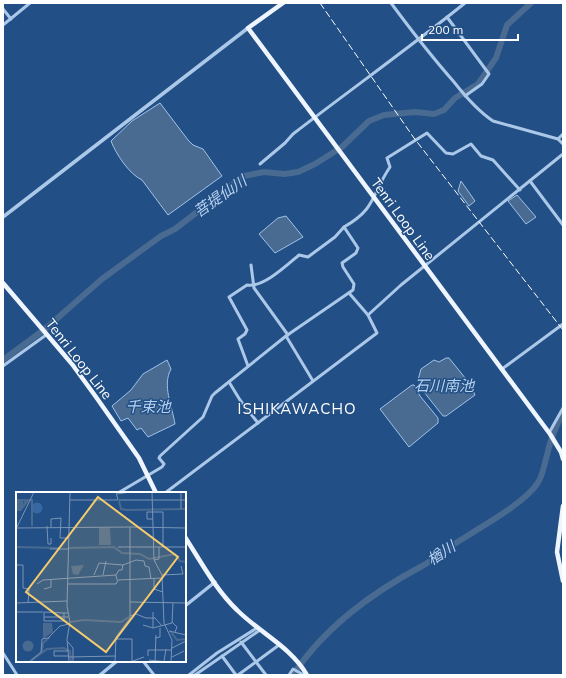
<svg xmlns="http://www.w3.org/2000/svg" width="566" height="678" font-family="Mulish,'Noto Sans JP',sans-serif">
  <rect width="100%" height="100%" fill="#224f85"/>
  <g fill="#496a91" stroke="#9fc3ea">
    <path d="M160 103 188 140 193 145 203 149 222 176 168 215 142 180C129 174 116 154 111 141L132 121Z"/>
    <path d="M461 181 475 201 469 206 458 191Z"/>
    <path d="M517 195 536 217 526 224 508 201Z"/>
    <path d="M286 216 303 237 275 253 259 234 278 218Z"/>
    <path d="M446 358H449L470 384 475 395 446 416H443L424 392 418 380 421 369 434 360 439 362Z"/>
    <path d="M167 360 171 369C162 385 172 406 175 424L148 437 141 428 137 430 128 418 121 421 112 406 131 390 143 374Z"/>
    <path d="M412 385H414L420 396 438 418V423L409 447 380 409Z"/>
  </g>
  <g fill="none" stroke-linecap="round" stroke-linejoin="round">
    <g stroke="#496a91" stroke-width="6">
      <path d="M3 360 45 329 102 279 161 236 175 229 244 176 264 172 284 174 298 172 315 164 342 147 369 121 384 115 415 112 434 114 444 110 455 98 478 84 496 58 507 25 531 3"/>
      <path d="M293 675C325 626 373 592 424 565 438 557 450 546 464 538 484 525 524 503 537 484 543 476 544 465 547 455 550 441 556 426 563 413"/>
    </g>
    <g stroke="#abc8e9" stroke-width="3">
      <path d="M391 3C411 30 432 57 454 82 465 96 478 111 493 121L558 139 563 144"/>
      <path d="M3 9 11 19"/>
      <path d="M447 17 489 74 482 84 465 96"/>
      <path d="M3 25 30 3"/>
      <path d="M558 139 563 134"/>
      <path d="M260 164 285 143 293 134C350 90 409 48 465 3"/>
      <path d="M530 181 563 225"/>
      <path d="M251 265 254 288 288 335"/>
      <path d="M349 293 368 315"/>
      <path d="M286 336 313 381"/>
      <path d="M3 366 46 335"/>
      <path d="M248 366 238 339 245 334 247 330 229 297 247 285C263 288 287 265 299 255L308 257 335 237 344 227"/>
      <path d="M502 369 563 324"/>
      <path d="M229 382 240 400 258 423"/>
      <path d="M549 433 563 408"/>
      <path d="M118 493 162 467 164 464 159 458 160 456 203 417 212 396 215 393 286 336 353 290 354 284 343 267 342 263 356 253 358 248 344 227C377 208 371 195 390 167L387 158 427 133 446 153 453 154 471 144 481 156 493 160 520 190"/>
      <path d="M165 493 377 333 368 315 401 285 563 154"/>
      <path d="M241 642 266 675"/>
      <path d="M3 653 17 675"/>
      <path d="M222 656 236 675"/>
      <path d="M143 661 154 675"/>
      <path d="M189 675 217 653 257 628"/>
      <path d="M195 675 260 630"/>
      <path d="M238 675 279 645"/>
      <path d="M289 675 293 669 304 675"/>
    </g>
    <g stroke="#abc8e9" stroke-width="3.5">
      <path d="M3 217 248 28"/>
      <path d="M185 606 215 582"/>
      <path d="M100 675 117 661"/>
    </g>
    <g stroke="#eff5fe" stroke-width="4.5">
      <path d="M283 3 248 28 550 434 561 452 563 459"/>
      <path d="M3 283 72 364 96 397 139 458 156 493"/>
      <path d="M563 506 557 552 563 581"/>
      <path d="M185 537C201 562 216 590 237 610 260 633 291 647 307 675"/>
    </g>
    <path stroke="#fff" stroke-width="1" stroke-dasharray="7 3" stroke-linecap="butt" d="M320 3 414 138 563 330"/>
  </g>
  <g text-anchor="middle" dominant-baseline="central" stroke-width="3" stroke-linejoin="round" paint-order="stroke">
    <g font-size="14" fill="#fff" stroke="#224f85">
      <text transform="translate(403 219) rotate(54)">Tenri Loop Line</text>
      <text transform="translate(79 359) rotate(52)">Tenri Loop Line</text>
    </g>
    <g font-size="15" font-style="italic" fill="#b7d2f0" stroke="#224f85">
      <text transform="translate(220 196) rotate(-35)">菩提仙川</text>
      <text x="444" y="385">石川南池</text>
      <text x="148" y="406">千束池</text>
      <text transform="translate(441 553) rotate(-33)">楢川</text>
    </g>
    <g font-size="15" letter-spacing="1" fill="#fff" stroke="#224f85">
      <text x="297" y="408">ISHIKAWACHO</text>
    </g>
  </g>
  <g transform="translate(16 492)">
    <rect width="170" height="170" fill="#224f85"/>
    <path d="M15.5 16a5.5 5.5 0 1 1 11 0a5.5 5.5 0 1 1-11 0Z" fill="#3669a2"/>
    <path d="M0 9H7L8 13V9H13L5 19H0ZM83 36H94L95 53H83ZM68 73 62 83 57 82 55 74ZM27 131H36L37 140 27 147ZM6.5 154a5.5 5.5 0 1 1 11 0a5.5 5.5 0 1 1-11 0Z" fill="#496a91"/>
    <path fill="none" stroke="#496a91" stroke-width="2" d="M0 8H16V34M103 9 105 17 111 18 170 17M0 55 43 56M52 56 98 55 106 61 124 62 133 67 159 62 164 69 170 70M54 130 68 128 105 130 113 125M155 140 161 148 170 147M26 160 27 151 34 145M15 169 31 157 48 156 54 159 55 170"/>
    <path fill="none" stroke="#7a95b6" stroke-width="1" d="M136 0 138 68 146 83 148 131 156 148 155 170M165 0V17M101 2 114 0M54 8H102L100 0M103 8H170M137 27H131V20H147V55M31 34 32 52H35V46M35 35V27L45 26 44 46H53M0 36 114 35M0 37 18 0M102 55H170M34 57H53M138 68 143 67V55M0 73H7V96L13 97 12 111M78 83 83 71 107 73M87 83 90 69M146 83 167 82 165 74M138 87V97L147 100M101 88 100 83 103 78H106L107 73 120 68 128 69 129 74 133 75 135 87M21 92 27 88 100 83M52 92H100L102 88 146 86M28 97 35 95V88M114 110 170 111M0 111 51 109M0 120H27M137 120V136M48 121V129H28V120L48 121H52M114 124 120 122 130 126H139L146 134M28 125H53M156 130 161 135 159 140M127 133 137 136 156 131 157 111M153 139 170 143M139 146 144 145V136M100 147H116V170M52 150 57 156V170M156 156 170 149M52 159H38V164H53M132 164V158H156M53 165 100 164M156 165 168 159M133 168 152 170M139 169 140 143M148 169 150 157M13 170 25 160 26 147 32 146 44 134 53 132M53 170 51 147 54 130 51 114 54 0M99 170 100 145 114 126V35L170 36M114 170 128 165"/>
    <path fill="#f5cb6e" fill-opacity="0.15" stroke="#f5cb6e" stroke-width="2" d="M82 5 162 65 90 160 10 100Z"/>
    <rect width="170" height="170" fill="none" stroke="#fff" stroke-width="2"/>
  </g>
  <rect width="566" height="678" fill="none" stroke="#ffffff" stroke-width="8"/>
  <path d="M422 34v6h96v-6" fill="none" stroke="#ffffff" stroke-width="2"/>
  <text x="428" y="34" font-size="12" fill="#ffffff" stroke="#224f85" stroke-width="3" paint-order="stroke">200 m</text>
</svg>
